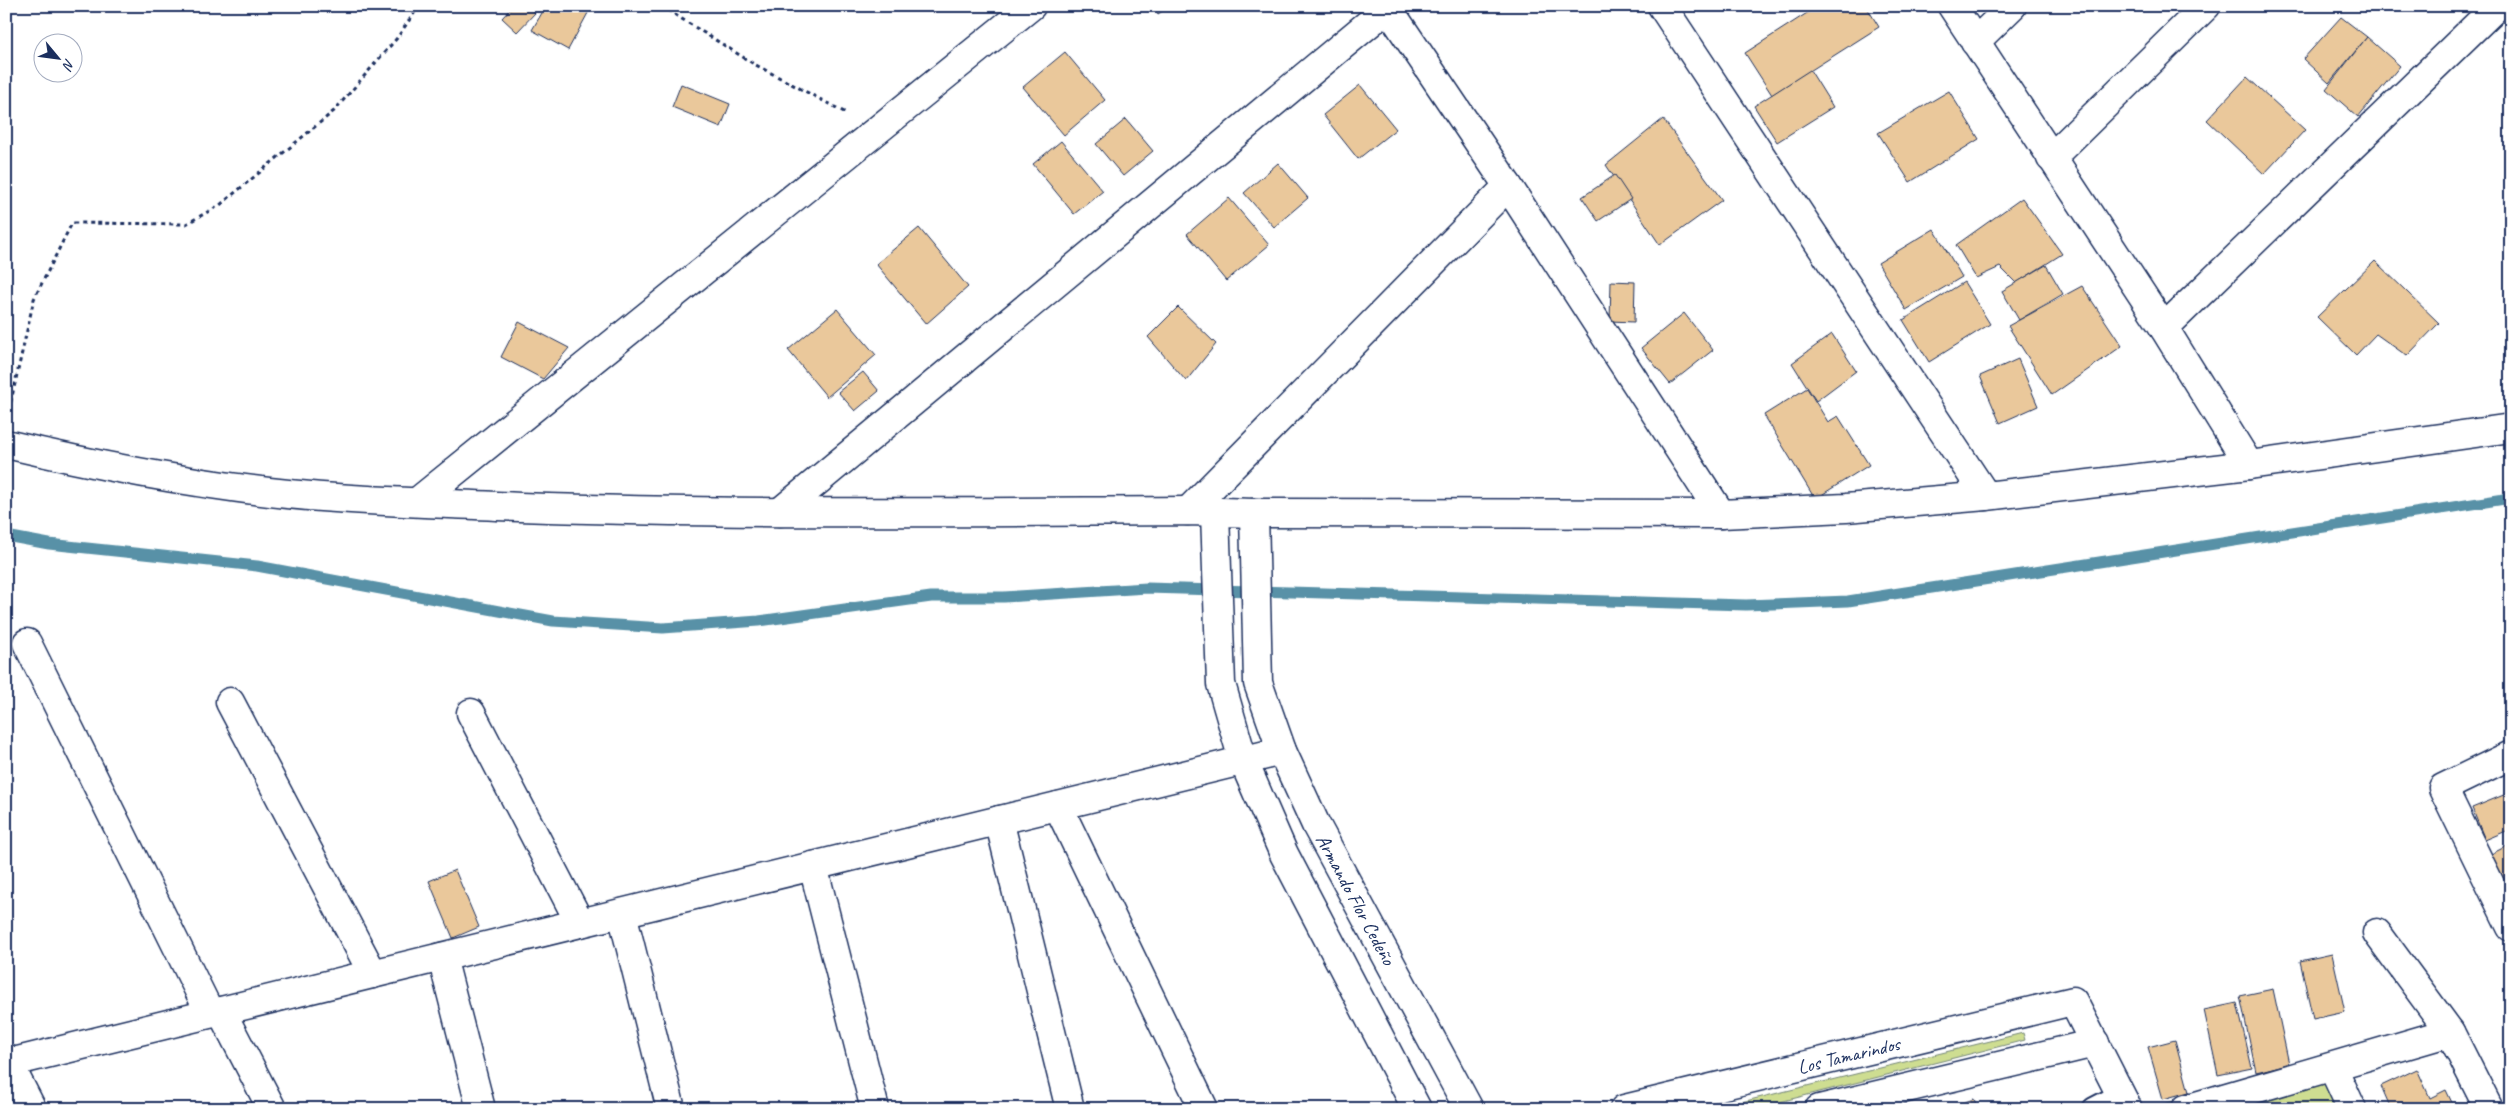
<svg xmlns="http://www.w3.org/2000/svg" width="2517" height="1115" font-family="Caveat,sans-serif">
  <rect width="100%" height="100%" fill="#fff"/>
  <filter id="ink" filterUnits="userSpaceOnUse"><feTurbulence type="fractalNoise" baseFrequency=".02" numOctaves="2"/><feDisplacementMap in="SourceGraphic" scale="10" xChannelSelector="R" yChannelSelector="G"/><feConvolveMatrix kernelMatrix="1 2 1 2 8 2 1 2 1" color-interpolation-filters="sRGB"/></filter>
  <g filter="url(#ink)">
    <g fill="#cedd91" stroke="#748678">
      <path d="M2023 1033 2025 1040 1752 1109H1713Z"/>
      <path d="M2333 1054 2361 1109 2154 1107Z"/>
    </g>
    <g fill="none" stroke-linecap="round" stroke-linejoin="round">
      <path stroke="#5891a7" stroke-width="11" d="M6 536 49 544 257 566 553 621 663 628 759 621 931 597H1004L1147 588 1746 605 1848 601 2511 498"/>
    </g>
    <g fill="#eac89b" stroke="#1b2f5e">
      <path d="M513 6H528L535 13 517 32 502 18Z"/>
      <path d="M546 6H576L588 13 568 50 532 30Z"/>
      <path d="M1154 6H1170L1158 14Z"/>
      <path d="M1798 6H1809L1801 11Z"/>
      <path d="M1818 6H1866L1879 27 1772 95 1745 53Z"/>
      <path d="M2341 17 2367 37 2329 83 2303 59Z"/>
      <path d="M2367 37 2400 66 2358 117 2326 89Z"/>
      <path d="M1065 52 1105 100 1064 135 1023 87Z"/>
      <path d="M1810 70 1833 107 1777 142 1754 106Z"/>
      <path d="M2247 77 2305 130 2264 174 2207 120Z"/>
      <path d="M681 84 730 104 721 127 672 107Z"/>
      <path d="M1360 85 1396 129 1358 159 1323 115Z"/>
      <path d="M1949 91 1979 139 1910 182 1878 133Z"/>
      <path d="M1126 119 1153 151 1123 176 1096 144Z"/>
      <path d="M1663 119 1722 200 1660 245 1606 165Z"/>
      <path d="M1061 141 1103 191 1074 214 1033 164Z"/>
      <path d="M1278 163 1308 198 1274 227 1244 193Z"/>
      <path d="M1615 175 1631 199 1598 221 1582 197Z"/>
      <path d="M1229 198 1269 245 1226 281 1187 234Z"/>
      <path d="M2022 198 2062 254 2016 283 2000 267 1976 278 1956 245Z"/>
      <path d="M919 228 968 287 926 324 876 264Z"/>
      <path d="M1934 229 1962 277 1906 310 1878 263Z"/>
      <path d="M2375 261 2439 323 2407 356 2376 334 2356 355 2317 317Z"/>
      <path d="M2046 265 2063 294 2019 320 2002 291Z"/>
      <path d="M1611 281 1635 282 1634 322 1610 321Z"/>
      <path d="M1964 282 1990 324 1929 362 1903 320Z"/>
      <path d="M2082 286 2122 346 2052 395 2008 326Z"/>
      <path d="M1178 307 1216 344 1186 381 1148 337Z"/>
      <path d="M837 309 876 355 827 397 788 350Z"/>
      <path d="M1684 313 1713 350 1670 384 1641 348Z"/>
      <path d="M519 322 569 348 543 379 501 357Z"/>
      <path d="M1832 334 1856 371 1816 401 1792 363Z"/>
      <path d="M2018 359 2038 406 2000 423 1980 376Z"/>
      <path d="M863 372 879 391 855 411 838 392Z"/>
      <path d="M1807 388 1828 422 1838 416 1869 465 1815 499 1764 415Z"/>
      <path d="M2511 792V829L2485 840 2472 808Z"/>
      <path d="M2511 844V895L2491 854Z"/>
      <path d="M455 870 479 927 453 938 429 881Z"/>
      <path d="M2332 954 2345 1012 2313 1019 2300 961Z"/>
      <path d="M2273 989 2289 1064 2256 1072 2240 996Z"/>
      <path d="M2237 1003 2252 1068 2218 1075 2204 1010Z"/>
      <path d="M2175 1040 2189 1092 2163 1099 2148 1047Z"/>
      <path d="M2417 1069 2430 1098 2446 1090 2455 1109H2391L2381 1086Z"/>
      <path d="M1974 1099 1978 1109H1943Z"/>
    </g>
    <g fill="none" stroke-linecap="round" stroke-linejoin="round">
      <g stroke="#1b2f5e" stroke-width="26">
        <path id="lane" d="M2094 1109 2121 1095"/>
      </g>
      <g stroke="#1b2f5e" stroke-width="31">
        <g id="street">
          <path d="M1662 6 1986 496"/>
          <path d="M1952 6 2164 328 2249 465"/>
          <path d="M1388 8 1508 186 1721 514"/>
          <path d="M1975 42 2012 6"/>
          <path d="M2051 158 2206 6"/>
          <path d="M2164 328 2497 6"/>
          <path d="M6 444C99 466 193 484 288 494 365 502 443 503 520 507 742 515 965 512 1188 511L1254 513 1721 514 1846 508 1986 496 2249 465 2511 428"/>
          <path d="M417 502 1031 6"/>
          <path d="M1188 511 1508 186"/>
          <path d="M780 512 1390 6"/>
          <path d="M1215 513 1221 684 1243 760 1284 854 1417 1109"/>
          <path id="s1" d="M1254 513 1258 683 1282 751 1316 825 1469 1109"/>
          <path d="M27 643 210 1013"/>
          <path d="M230 702 373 974"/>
          <path d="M471 713 580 923"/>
          <path d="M2511 755 2443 788 2511 927"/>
          <path d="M1058 806 1204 1109"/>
          <path d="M999 820 1070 1109"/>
          <path d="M813 866 875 1109"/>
          <path d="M622 913 671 1109"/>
          <path d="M2377 933 2450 1032"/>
          <path d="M442 957 481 1109"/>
          <path d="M221 1011 272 1109"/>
          <path d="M9 1063 1282 751"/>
          <path d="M2333 1068 2352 1109"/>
          <path id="s2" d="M1624 1109 2073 1001 2128 1109"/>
          <path d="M1819 1109 2095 1043"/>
          <path d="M2186 1109 2450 1032 2489 1109"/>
        </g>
      </g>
      <g stroke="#1b2f5e" stroke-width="31">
        <path id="secondary" d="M6 1058 32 1109"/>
      </g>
      <g stroke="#1b2f5e" stroke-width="3" stroke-dasharray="4 4" stroke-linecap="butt">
        <path d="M661 6 754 64 846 113"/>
        <path d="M9 410 34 299 72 223 186 224 220 205 334 111 397 38 419 6"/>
      </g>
      <use href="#lane" stroke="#fff" stroke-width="22"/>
      <use href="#street" stroke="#fff" stroke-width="28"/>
      <use href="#secondary" stroke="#fff" stroke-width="28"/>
    </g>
  </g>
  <g text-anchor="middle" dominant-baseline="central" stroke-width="4.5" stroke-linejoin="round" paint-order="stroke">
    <g font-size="20" fill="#1b2f5e" stroke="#fff">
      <text stroke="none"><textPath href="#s1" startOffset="408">Armando Flor Cedeño</textPath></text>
      <text stroke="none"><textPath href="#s2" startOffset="231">Los Tamarindos</textPath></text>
    </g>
  </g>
  <rect width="2517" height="1115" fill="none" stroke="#fff" stroke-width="25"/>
  <rect x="12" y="12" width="2492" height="1090" fill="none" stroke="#1b2f5e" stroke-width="2" filter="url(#ink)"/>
  <g transform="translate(58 58) rotate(119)"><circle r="24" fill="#ffffff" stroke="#a4acbf"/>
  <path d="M0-4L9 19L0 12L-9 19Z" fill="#1b2f5e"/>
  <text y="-8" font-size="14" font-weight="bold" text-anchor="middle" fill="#1b2f5e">N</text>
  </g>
</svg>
